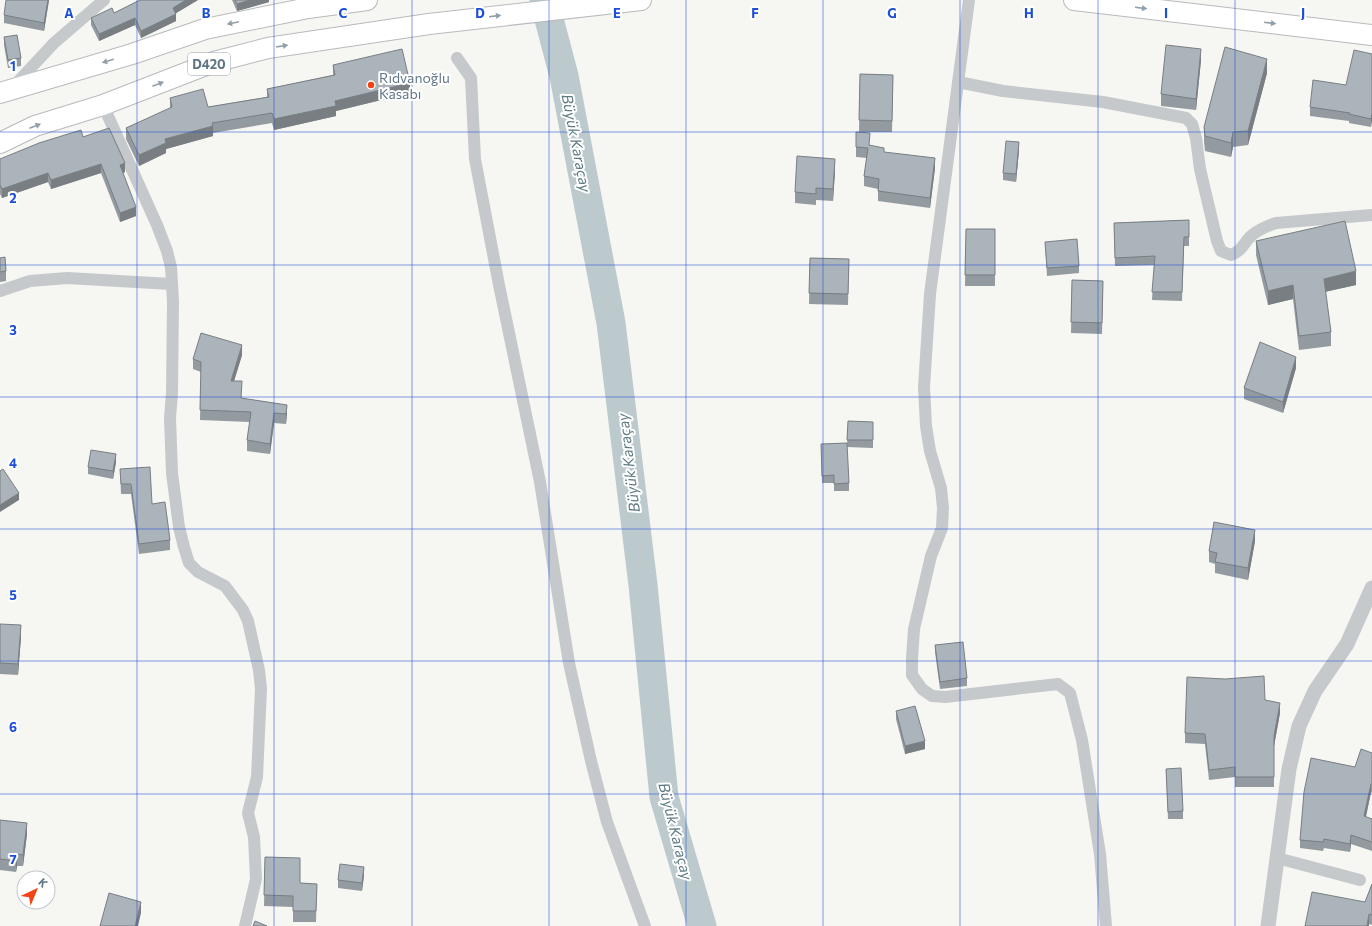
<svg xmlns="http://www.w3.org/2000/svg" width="1372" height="926" font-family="Commissioner,sans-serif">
  <rect width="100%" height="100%" fill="#f6f6f2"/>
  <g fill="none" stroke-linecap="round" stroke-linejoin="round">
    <path stroke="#bcc9cd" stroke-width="29" d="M544 0 564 76 611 323 643 585 664 797 702 926"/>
    <g stroke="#b7bbbe" stroke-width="22">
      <g id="trunk">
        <path d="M1074 0 1372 35"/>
        <path d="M0 93 132 54 205 29 308 8 367 0"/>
        <path d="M0 143 35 126 103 105 214 62 268 48 429 24 641 0"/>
      </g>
    </g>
    <g stroke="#c5c9cc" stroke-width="12">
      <path d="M969 0 930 294 924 387 926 426 930 451 941 488 943 508 942 528 931 556 914 629 912 659V675L922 689 932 696 945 697 1058 684 1070 693 1082 740 1100 854 1106 926"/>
      <path d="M457 58 471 78 475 159 499 285 540 482 569 663 591 761 607 822 645 926"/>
      <path d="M958 82 1003 91 1103 102 1186 118 1192 124 1196 138 1200 169 1217 241 1221 251 1231 255C1243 250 1242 245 1251 236 1258 230 1267 226 1276 223L1372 215"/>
      <path d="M13 87 54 43 104 0"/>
      <path d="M103 105 157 225 167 251 171 267 173 301 172 393 170 418 172 473 179 527 184 547 189 563 198 572 225 586 243 610 248 621 259 670 261 689 257 777 248 813 254 837 256 879 245 926"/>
      <path d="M0 291 30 281 67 278 171 284"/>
      <path d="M1277 858 1360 880"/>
    </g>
    <path stroke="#c5c9cc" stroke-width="15" d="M1268 926 1289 769 1299 726 1315 691 1347 644 1372 588"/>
    <use href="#trunk" stroke="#fff" stroke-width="20"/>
  </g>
  <g fill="#939ba0">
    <path d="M49 0 44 31 4 23V15Z"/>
    <path d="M140 0H198L176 13V21L141 38 135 25 99 41 91 25V18L114 13Z"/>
    <path d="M232 0H269V2L237 11Z"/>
    <path d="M4 37 21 58V66L8 68 4 45Z"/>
    <path d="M1372 54 1371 127 1349 123V121L1310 116V107L1346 85Z"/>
    <path d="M1201 60 1196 110 1161 106V94Z"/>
    <path d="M333 65 410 93 336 111V116L274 130 272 123 213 133V136L166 149V153L139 166 126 139V128L170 109V98L208 107 267 97V89L333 75Z"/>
    <path d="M1267 73 1248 145 1233 147 1231 157 1205 151 1204 142V127Z"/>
    <path d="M860 74 893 75 892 132H859Z"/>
    <path d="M856 132 869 145 884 152 935 168 930 208 878 201V189L864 186V176L867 158 856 157Z"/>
    <path d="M83 137 125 172 123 173 136 216 120 222 101 173 51 189 48 182 2 198 0 194V159Z"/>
    <path d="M1019 150 1016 182 1003 180V173Z"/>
    <path d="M835 170 833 201 816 200V205L795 203V192Z"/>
    <path d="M1189 220V246H1184L1182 301 1152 300 1154 265 1115 266 1114 223Z"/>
    <path d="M966 229H995V286H965Z"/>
    <path d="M1256 241 1356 285 1325 292 1331 332V346L1299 350 1293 299 1268 305 1256 255Z"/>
    <path d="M1045 242 1079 266V273L1047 276Z"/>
    <path d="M0 258 6 271V281L0 282Z"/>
    <path d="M810 258 849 259 848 305 809 304Z"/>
    <path d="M1072 280 1103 281 1102 334 1071 333Z"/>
    <path d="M242 355 234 381 241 398 287 405 286 424 274 423 270 454 247 451V440L250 422 200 420 201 372 193 369V359Z"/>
    <path d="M1296 368 1283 413 1244 399V388Z"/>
    <path d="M848 421 873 422V448L847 447Z"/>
    <path d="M821 444 849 483V491H834V483H822Z"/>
    <path d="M116 462 113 479 88 474V467Z"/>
    <path d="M120 469 170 540V550L139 554 131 494H121Z"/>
    <path d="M1255 541 1248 580 1215 573V564L1209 562V551Z"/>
    <path d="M0 624 21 637 18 675 0 674Z"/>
    <path d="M935 645 967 678V686L940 689 935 652Z"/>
    <path d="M1265 700 1280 713 1274 746V787H1235V777L1209 780 1205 744 1185 743V733Z"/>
    <path d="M896 711 925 749 905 754 896 719Z"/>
    <path d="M1372 753V793L1371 792 1366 817 1372 819V851L1351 844 1350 852 1324 848 1323 851 1300 848V840L1355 767Z"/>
    <path d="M1166 769 1183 811V819H1168Z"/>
    <path d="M0 820 27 834 23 866H17L16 872 0 870Z"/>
    <path d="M265 857 300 883 317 884 316 922H293V907L264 906Z"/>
    <path d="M364 875 362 891 338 888V880Z"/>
    <path d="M1372 884V925L1369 924V926H1305L1365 902Z"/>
  </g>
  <g fill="#787e82">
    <path d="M48 0H49L44 31V23Z"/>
    <path d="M186 0H198L173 15V8Z"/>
    <path d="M250 0H269V2L237 11V4Z"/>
    <path d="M176 14V21L141 38V31Z"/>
    <path d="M135 18V25L99 41V34Z"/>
    <path d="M1201 49V60L1196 110V99Z"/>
    <path d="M1267 59V73L1248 145V131Z"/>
    <path d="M410 83V93L336 111V116L274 130V119L335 101Z"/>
    <path d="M1372 113V121L1371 127V119Z"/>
    <path d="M213 126V136L166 149V153L139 166V155L165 139Z"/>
    <path d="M1233 132V147L1231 157V143Z"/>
    <path d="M1019 142V150L1016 182V174Z"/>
    <path d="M935 158V168L930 208V198Z"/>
    <path d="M835 159V170L833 201V189Z"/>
    <path d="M125 163V172L120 174V165Z"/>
    <path d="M101 164V173L51 189V180Z"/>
    <path d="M48 173V182L2 198V189Z"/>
    <path d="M136 207V216L120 222V213Z"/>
    <path d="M1356 271V285L1324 292V279Z"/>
    <path d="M1293 285V299L1268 305V291Z"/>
    <path d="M242 345V355L231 391V381Z"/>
    <path d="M1296 357V368L1283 413V402Z"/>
    <path d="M287 405V415L286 424V414Z"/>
    <path d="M274 413V423L270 454V444Z"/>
    <path d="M116 454V462L113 479V471Z"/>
    <path d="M19 493V500L0 512V505Z"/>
    <path d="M1255 530V541L1248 580V568Z"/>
    <path d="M21 625V637L18 675V664Z"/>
    <path d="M1280 703V713L1274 746V736Z"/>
    <path d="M925 741V749L905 754V746Z"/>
    <path d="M1371 784V792L1364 825V816Z"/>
    <path d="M27 823V834L23 866V855Z"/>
    <path d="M1351 835V844L1350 852V844Z"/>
    <path d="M17 854V866L16 872V861Z"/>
    <path d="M364 867V875L362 891V883Z"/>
    <path d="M141 902V913L138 926H135Z"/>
    <path d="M1369 914V926H1367Z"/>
  </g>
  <g fill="#abb4ba" stroke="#787e82">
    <path d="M6 0H48L44 23 4 15Z"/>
    <path d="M140 0H186L173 8 176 14 141 31 135 18 99 34 91 18 112 8 114 13Z"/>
    <path d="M235 0H250L237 4Z"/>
    <path d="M17 35 21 58 8 60 4 37Z"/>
    <path d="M1166 45 1201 49 1196 99 1161 94Z"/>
    <path d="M1225 47 1267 59 1248 131 1233 132 1231 143 1205 136 1204 127Z"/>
    <path d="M402 49 410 83 335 101 336 106 274 119 272 113 212 123 213 126 165 139 166 143 139 155 126 128 172 107 170 98 203 89 208 107 269 97 267 89 335 75 333 65Z"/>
    <path d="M1354 50 1372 54V113L1371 119 1349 114 1350 113 1310 107 1313 80 1346 85Z"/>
    <path d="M860 74 893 75 892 121 859 120Z"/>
    <path d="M109 128 125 163 120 165 136 207 120 213 101 164 51 180 48 173 2 189 0 185V159L39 143 81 130 83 137Z"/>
    <path d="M856 132 870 133 869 145 884 148V152L935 158 930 198 878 191 879 179 864 176 868 148 856 147Z"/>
    <path d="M1006 141 1019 142 1016 174 1003 173Z"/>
    <path d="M797 156 835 159 833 189 816 188V194L795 192Z"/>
    <path d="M1189 220V237H1184L1182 292H1152L1155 256 1115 258 1114 223Z"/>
    <path d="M1345 221 1356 271 1324 279 1331 332 1299 336 1293 285 1268 291 1256 241Z"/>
    <path d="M966 229H995V275H965Z"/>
    <path d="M1077 239 1079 266 1047 268 1045 242Z"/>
    <path d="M5 257 6 271 0 272V258Z"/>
    <path d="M810 258 849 259 848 294 809 293Z"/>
    <path d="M1072 280 1103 281 1102 323 1071 322Z"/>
    <path d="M201 333 242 345 231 381H242L241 398 287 405 286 414 274 413 270 444 247 440 251 412 200 410 201 362 193 359Z"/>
    <path d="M1260 342 1296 357 1283 402 1244 388Z"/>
    <path d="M848 421 873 422V440H847Z"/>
    <path d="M847 443 849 483 834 484V475L822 476 821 444Z"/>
    <path d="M91 450 116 454 113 471 88 467Z"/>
    <path d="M150 467 152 504 165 502 170 540 139 544 131 484H121L120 469Z"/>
    <path d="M3 469 19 493 0 505V471Z"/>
    <path d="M1214 522 1255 530 1248 568 1215 562 1217 553 1209 551Z"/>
    <path d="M0 624 21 625 18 664 0 663Z"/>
    <path d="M963 642 967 678 940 682 935 645Z"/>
    <path d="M1264 676 1265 700 1280 703 1274 736V777H1235V767L1209 770 1205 734 1185 733 1187 677 1225 679Z"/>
    <path d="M915 706 925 741 905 746 896 711Z"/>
    <path d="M1361 749 1372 753V784H1371L1364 816 1372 819V842L1351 835 1350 844 1324 839 1323 842 1300 840 1304 792 1311 758 1355 767Z"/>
    <path d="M1181 768 1183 811 1168 812 1166 769Z"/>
    <path d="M0 820 27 823 23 855 17 854 16 861 0 859Z"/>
    <path d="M265 857 300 858V883L317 884 316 911H293V896L264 895Z"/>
    <path d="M340 864 364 867 362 883 338 880Z"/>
    <path d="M1372 884V915L1369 914 1367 926H1305L1312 892 1365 902Z"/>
    <path d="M109 893 141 902 135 926H100Z"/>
    <path d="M255 921 267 926H253Z"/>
  </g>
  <defs><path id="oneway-solid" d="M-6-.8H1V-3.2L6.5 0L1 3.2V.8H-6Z"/></defs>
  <g fill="#91a0aa">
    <use href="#oneway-solid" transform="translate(1141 8) rotate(7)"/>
    <use href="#oneway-solid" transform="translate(495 16) rotate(-7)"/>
    <use href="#oneway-solid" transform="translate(233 23) rotate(168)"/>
    <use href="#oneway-solid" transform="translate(1270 23) rotate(7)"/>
    <use href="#oneway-solid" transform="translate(282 46) rotate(-9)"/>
    <use href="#oneway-solid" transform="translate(108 61) rotate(164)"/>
    <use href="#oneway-solid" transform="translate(158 84) rotate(-21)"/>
    <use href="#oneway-solid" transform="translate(35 126) rotate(-21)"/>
  </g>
  <path fill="none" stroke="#1d4ed8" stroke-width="1" stroke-opacity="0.55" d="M137 0V926M274 0V926M412 0V926M549 0V926M686 0V926M823 0V926M960 0V926M1098 0V926M1235 0V926M0 132H1372M0 265H1372M0 397H1372M0 529H1372M0 661H1372M0 794H1372"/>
  <circle fill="#f14417" stroke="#fff" stroke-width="1.5" cx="371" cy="85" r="4"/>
  <g text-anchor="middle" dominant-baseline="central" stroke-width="4" stroke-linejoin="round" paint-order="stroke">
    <rect fill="#fff" stroke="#91a0aa" stroke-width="1" x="188" y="53" width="42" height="22" rx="3"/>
    <g font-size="13" font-weight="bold" fill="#627786">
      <text x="209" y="64">D420</text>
    </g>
    <g font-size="14" fill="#627786" stroke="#fff" text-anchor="start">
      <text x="379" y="77">Rıdvanoğlu<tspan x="379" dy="16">Kasabı</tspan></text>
    </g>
    <g font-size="15" font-style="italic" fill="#5e7a83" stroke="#fff">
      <text transform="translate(577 143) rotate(79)">Büyük Karaçay</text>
      <text transform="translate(628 463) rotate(-97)">Büyük Karaçay</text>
      <text transform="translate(676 831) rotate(76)">Büyük Karaçay</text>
    </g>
  </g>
  <g font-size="13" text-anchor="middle" font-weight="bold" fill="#1d4ed8" stroke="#fff" stroke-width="4" stroke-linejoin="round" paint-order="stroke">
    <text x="69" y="18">A</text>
    <text x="206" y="18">B</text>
    <text x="343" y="18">C</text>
    <text x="480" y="18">D</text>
    <text x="617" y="18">E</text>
    <text x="755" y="18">F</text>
    <text x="892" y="18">G</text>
    <text x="1029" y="18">H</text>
    <text x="1166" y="18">I</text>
    <text x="1303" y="18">J</text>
    <text x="13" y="71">1</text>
    <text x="13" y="203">2</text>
    <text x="13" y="335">3</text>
    <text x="13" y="468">4</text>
    <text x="13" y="600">5</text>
    <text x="13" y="732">6</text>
    <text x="13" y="864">7</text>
  </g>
  <g transform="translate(36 890) rotate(44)"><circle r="19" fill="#ffffff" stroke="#c0c9cf"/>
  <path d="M0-3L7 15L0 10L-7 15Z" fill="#f14417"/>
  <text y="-6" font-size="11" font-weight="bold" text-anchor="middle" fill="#627786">K</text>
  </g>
</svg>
